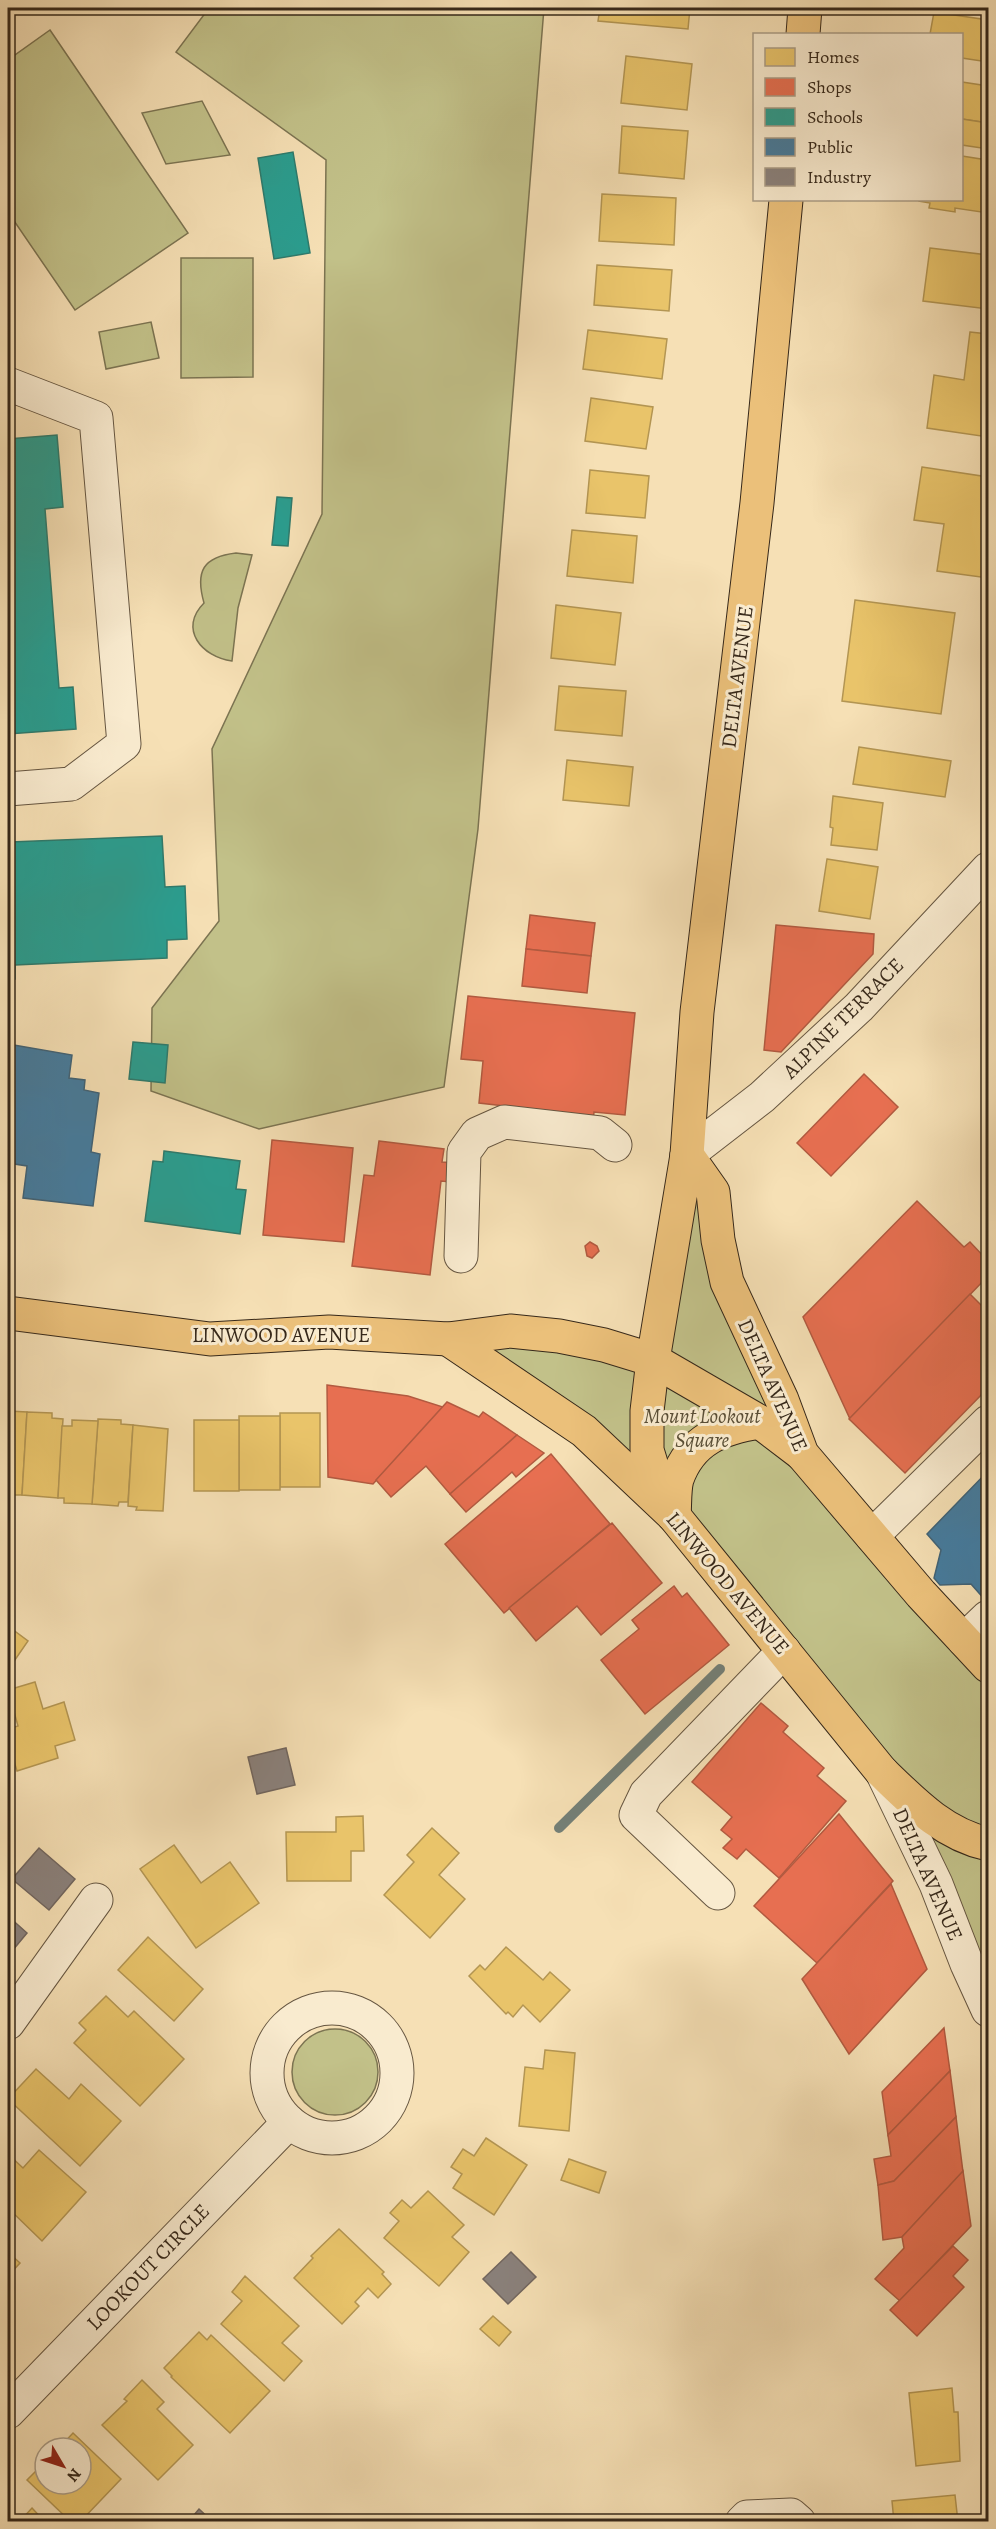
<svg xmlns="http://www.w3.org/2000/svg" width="996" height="2529" font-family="Alegreya,serif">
  <rect width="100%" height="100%" fill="#f6e0b5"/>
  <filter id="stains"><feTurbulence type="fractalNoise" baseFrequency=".00333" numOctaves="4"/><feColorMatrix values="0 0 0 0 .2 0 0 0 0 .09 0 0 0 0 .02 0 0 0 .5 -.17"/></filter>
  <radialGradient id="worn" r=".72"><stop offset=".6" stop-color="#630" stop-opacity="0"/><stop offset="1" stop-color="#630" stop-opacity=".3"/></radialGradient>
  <g fill="#c2c189" stroke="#7c7452" stroke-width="1.5">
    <path d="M209 8H544L478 829 444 1087 259 1129 151 1091 152 1008 219 921 212 749 322 514 326 160 176 52Z"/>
    <path d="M50 30 188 233 75 310 8 212V60Z"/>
    <path d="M202 101 230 155 166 164 142 113Z"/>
    <path d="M181 258H253V377L181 378Z"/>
    <path d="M151 322 159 358 106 369 99 332Z"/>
    <path d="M236 553 252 555 238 608 232 661C202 657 178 629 204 603 195 571 203 557 236 553Z"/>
    <path d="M687 1155 802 1454 988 1666V2010L881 1771 674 1516 448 1339 653 1359Z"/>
    <circle cx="335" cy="2072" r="43"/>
  </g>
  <g fill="#e9c46a" stroke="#b39552" stroke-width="1.5">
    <path d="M600 8H690L688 29 598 21Z"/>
    <path d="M934 12 988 20V62L962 58V34H930Z"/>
    <path d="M626 56 692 64 687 110 621 103Z"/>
    <path d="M962 82 988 86V123L962 119Z"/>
    <path d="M962 119 988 123V149L962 145Z"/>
    <path d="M622 126 688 131 684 179 619 173Z"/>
    <path d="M962 156 987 160 988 213 955 208V212L929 208 930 203 919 201V200H962Z"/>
    <path d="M602 194 676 198 674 245 599 241Z"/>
    <path d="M930 248 988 255V309L923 301Z"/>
    <path d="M597 265 672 270 669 311 594 305Z"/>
    <path d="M588 330 667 339 662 379 583 369Z"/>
    <path d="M970 332 988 334V437L927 428 934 375 964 380Z"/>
    <path d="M591 398 653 407 646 449 585 441Z"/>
    <path d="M922 467 988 477 986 502H988V578L937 571 944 524 914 520Z"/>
    <path d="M590 470 649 476 645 518 586 513Z"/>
    <path d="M572 530 637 536 633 583 567 576Z"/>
    <path d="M855 600 955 613 941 714 842 701Z"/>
    <path d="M556 605 621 613 615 665 551 658Z"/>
    <path d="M559 686 626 691 622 736 555 730Z"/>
    <path d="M859 747 951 761 945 797 853 784Z"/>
    <path d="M567 760 633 767 629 806 563 800Z"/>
    <path d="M833 796 883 803 877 850 831 845 833 828 830 827Z"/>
    <path d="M827 859 878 867 870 919 819 911Z"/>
    <path d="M8 1411 27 1412 22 1495H8Z"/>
    <path d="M27 1412 52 1413V1418L63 1419 58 1498 22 1495Z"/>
    <rect x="280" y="1413" width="40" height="74"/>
    <rect x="239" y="1416" width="41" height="74"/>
    <path d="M98 1419 121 1420V1424L133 1425 128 1502H119L118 1506 92 1504Z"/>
    <path d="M72 1420 98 1421 92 1504 64 1503V1498H58L62 1426H72Z"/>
    <rect x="194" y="1420" width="45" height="71"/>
    <path d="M133 1425 168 1429 163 1511 136 1510 137 1507 128 1506Z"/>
    <path d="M8 1626 28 1641 8 1670Z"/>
    <path d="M35 1682 43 1709 64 1702 75 1740 55 1746 58 1758 17 1771 8 1741V1729L18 1726 8 1690Z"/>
    <path d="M363 1816 364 1851H351V1881H287L286 1832H336V1817Z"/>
    <path d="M432 1828 459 1853 439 1875 465 1899 430 1938 384 1895 414 1862 407 1855Z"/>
    <path d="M174 1845 201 1883 230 1862 259 1903 196 1948 140 1869Z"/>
    <path d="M148 1937 203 1989 174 2021 118 1970Z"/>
    <path d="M506 1947 543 1980 550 1972 570 1990 540 2022 523 2005 513 2017 508 2012 506 2014 469 1976 480 1965 485 1970Z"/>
    <path d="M106 1996 128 2017 134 2011 184 2059 140 2106 74 2043 86 2030 79 2023Z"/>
    <path d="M545 2050 575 2053 569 2131 519 2126 525 2067 543 2069Z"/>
    <path d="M36 2069 69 2099 81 2084 121 2121 80 2166 8 2099Z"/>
    <path d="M486 2138 527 2165 494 2215 453 2188 462 2174 451 2167 463 2149 474 2156Z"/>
    <path d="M39 2150 86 2192 42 2241 8 2208V2154L23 2168Z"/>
    <path d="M569 2159 606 2172 599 2193 561 2180Z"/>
    <path d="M428 2191 464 2225 452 2237 469 2252 439 2286 384 2238 399 2221 390 2213 402 2200 411 2208Z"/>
    <path d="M339 2229 384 2272 382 2274 391 2284 378 2298 368 2288 355 2302 359 2306 342 2324 294 2278 313 2258 311 2256Z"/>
    <path d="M8 2247 12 2251 9 2253 20 2263 8 2276Z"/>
    <path d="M245 2276 299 2326 282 2343 302 2361 284 2381 221 2324 242 2301 232 2292Z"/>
    <path d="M493 2316 511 2332 499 2346 480 2329Z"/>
    <path d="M199 2332 207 2340 211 2335 270 2391 230 2433 171 2377 172 2376 164 2368Z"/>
    <path d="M142 2380 164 2402 157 2409 193 2445 158 2480 102 2425 127 2401 124 2399Z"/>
    <path d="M952 2388 954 2412H958L960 2461 916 2466 909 2393Z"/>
    <path d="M73 2433 121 2479 80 2522H71L27 2480 45 2462V2484H81V2448H59Z"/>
    <path d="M955 2495 958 2522H894L892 2501Z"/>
    <path d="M32 2508 45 2522H19Z"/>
  </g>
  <g fill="#e76f51" stroke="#b25a40" stroke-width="1.5">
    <path d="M530 915 595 923 591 956 526 949Z"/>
    <path d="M776 925 874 934 873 954 781 1052 764 1050Z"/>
    <path d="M526 949 591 956 587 993 522 986Z"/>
    <path d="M468 996 635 1013 625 1115 594 1112 591 1144 505 1106 479 1103 483 1061 461 1059Z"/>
    <path d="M864 1074 898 1107 831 1176 797 1143Z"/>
    <path d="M272 1140 353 1148 344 1242 263 1235Z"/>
    <path d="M379 1141 444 1149 442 1162 454 1163 451 1182 441 1181 430 1275 352 1266 364 1175 374 1176Z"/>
    <path d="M917 1201 964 1247 970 1242 988 1261V1276L850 1419 803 1317Z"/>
    <path d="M590 1242 597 1246 599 1251 592 1258 587 1256 585 1246Z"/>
    <path d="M970 1294 988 1312V1388L905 1473 849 1419Z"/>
    <path d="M327 1385 408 1396 443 1407 373 1484 328 1477Z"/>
    <path d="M447 1402 479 1417 483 1412 517 1435 450 1494 426 1466 391 1497 376 1480Z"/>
    <path d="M517 1435 544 1453 516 1477 512 1472 466 1512 450 1494Z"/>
    <path d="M551 1454 610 1524 504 1613 445 1544Z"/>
    <path d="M612 1523 662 1583 601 1635 577 1606 536 1641 509 1608Z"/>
    <path d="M674 1586 682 1597 687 1593 729 1645 645 1714 601 1660 639 1629 632 1620Z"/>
    <path d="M761 1703 788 1726 783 1732 824 1768 817 1776 846 1801 779 1878 746 1849 737 1859 723 1848 732 1839 721 1830 732 1817 692 1782Z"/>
    <path d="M839 1814 893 1881 817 1963 754 1906Z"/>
    <path d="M891 1884 927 1969 849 2054 802 1979Z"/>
    <path d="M944 2028 950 2071 888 2135 882 2092Z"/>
    <path d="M950 2071 956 2117 894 2181 878 2185 874 2159 891 2156 888 2135Z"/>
    <path d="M956 2117 963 2172 902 2237 883 2240 878 2185 894 2181Z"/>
    <path d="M963 2171 971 2226 900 2301 875 2279 904 2248 902 2237Z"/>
    <path d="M953 2246 968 2260 953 2276 964 2287 917 2336 890 2310Z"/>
  </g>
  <g fill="#2a9d8f" stroke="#2e7a6c" stroke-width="1.5">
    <path d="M293 152 310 253 274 259 258 158Z"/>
    <path d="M57 435 63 507 45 509 59 688 73 687 76 729 8 734V439Z"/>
    <path d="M277 497 292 498 288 546 272 545Z"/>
    <path d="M8 828H10V842L162 836 165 887 185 886 187 939 167 940V958L15 965V979H8Z"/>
    <path d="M133 1042 168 1045 165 1083 129 1079Z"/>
    <path d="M164 1151 240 1161 236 1189 246 1190 240 1234 145 1221 153 1161 163 1162Z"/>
  </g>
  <g fill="#457b9d" stroke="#406276" stroke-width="1.5">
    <path d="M8 1044 72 1055 69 1078 85 1080 84 1090 99 1093 91 1152 100 1154 93 1206 23 1198 27 1166 8 1163Z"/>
    <path d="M988 1471V1598L986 1601 971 1584 940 1585 934 1578 941 1550 927 1534Z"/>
  </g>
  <g fill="#8a817c" stroke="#71665f" stroke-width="1.5">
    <path d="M286 1748 295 1785 257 1794 248 1757Z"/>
    <path d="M39 1848 75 1879 49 1910 12 1879Z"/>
    <path d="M8 1916 27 1933 8 1956Z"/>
    <path d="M511 2252 536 2277 508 2304 483 2279Z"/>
    <path d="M199 2509 213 2522H188Z"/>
  </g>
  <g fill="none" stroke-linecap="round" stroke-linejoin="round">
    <path stroke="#748078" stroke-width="10" d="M559 1828 720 1669"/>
    <g stroke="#665641" stroke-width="35">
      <g id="minor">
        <path d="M8 384 96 418 124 744 71 784 8 789"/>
        <path d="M687 1155 762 1097 859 1007 988 869"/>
        <path d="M461 1256 464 1152 477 1134 504 1122 600 1133 615 1145"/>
        <path d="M872 1536 988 1422"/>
        <path d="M964 1640 988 1617"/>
        <path d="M882 1772 936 1884 967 1964 988 2010"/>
        <path d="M718 1893 636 1815 646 1794 784 1651"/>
        <circle cx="332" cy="2073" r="65"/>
        <path d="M8 2023 96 1900"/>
        <path d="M8 2412 289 2122"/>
        <path d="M742 2522 747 2517 791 2515 799 2522"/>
      </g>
    </g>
    <g stroke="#36281a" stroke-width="35">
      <g id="major">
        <path d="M803 34 805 8"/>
        <path d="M687 1155 713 1192 718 1240 727 1282 782 1400 802 1454 921 1594 988 1666"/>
        <path d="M8 1313 210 1339 329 1332 448 1339 510 1331 559 1336 604 1345 653 1360 760 1422 802 1454"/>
        <path d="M448 1339 584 1431 674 1516 881 1771C913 1802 943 1834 988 1844"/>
        <path d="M674 1516 657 1483 647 1450V1411L653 1360 687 1155 697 1012 757 503 786 200"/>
        <path d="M674 1516C675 1505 674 1490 677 1479 691 1439 722 1428 760 1422"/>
      </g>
    </g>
    <use href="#minor" stroke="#f9ebcf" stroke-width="33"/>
    <use href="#major" stroke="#ebc07a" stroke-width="33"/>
  </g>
  <g text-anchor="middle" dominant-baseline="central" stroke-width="6" stroke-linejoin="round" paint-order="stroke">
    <g font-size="21" fill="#36281a" stroke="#f9ebcf">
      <text transform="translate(737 677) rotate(-83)">DELTA AVENUE</text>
      <text transform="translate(843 1018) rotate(-45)">ALPINE TERRACE</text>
      <text x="281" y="1335">LINWOOD AVENUE</text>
      <text transform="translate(773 1385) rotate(66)">DELTA AVENUE</text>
      <text transform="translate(728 1583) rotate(50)">LINWOOD AVENUE</text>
      <text transform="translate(928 1874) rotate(66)">DELTA AVENUE</text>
      <text transform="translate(148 2267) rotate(-46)">LOOKOUT CIRCLE</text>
    </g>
    <g font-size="21" font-style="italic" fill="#594e36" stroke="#f9ebcf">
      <text x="702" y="1416">Mount Lookout<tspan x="702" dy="24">Square</tspan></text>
    </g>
  </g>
  <rect width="996" height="2529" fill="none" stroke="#f6e0b5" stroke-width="30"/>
  <rect x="9" y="9" width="978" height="2511" fill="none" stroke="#36281a" stroke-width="3"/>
  <rect x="15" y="15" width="966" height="2499" fill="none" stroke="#36281a" stroke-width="1.5"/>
  <rect x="753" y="33" width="210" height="168" fill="#f9ebcf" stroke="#ab9d87" stroke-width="1.5"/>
  <rect x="765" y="48" width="30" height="18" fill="#e9c46a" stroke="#ab9d87" stroke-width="1.5"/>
  <text x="807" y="63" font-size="18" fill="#36281a">Homes</text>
  <rect x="765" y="78" width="30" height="18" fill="#e76f51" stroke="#ab9d87" stroke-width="1.5"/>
  <text x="807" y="93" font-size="18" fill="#36281a">Shops</text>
  <rect x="765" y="108" width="30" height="18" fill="#2a9d8f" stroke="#ab9d87" stroke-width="1.5"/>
  <text x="807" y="123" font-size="18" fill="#36281a">Schools</text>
  <rect x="765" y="138" width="30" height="18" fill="#457b9d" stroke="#ab9d87" stroke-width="1.5"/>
  <text x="807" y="153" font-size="18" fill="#36281a">Public</text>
  <rect x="765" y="168" width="30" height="18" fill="#8a817c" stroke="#ab9d87" stroke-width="1.5"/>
  <text x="807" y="183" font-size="18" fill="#36281a">Industry</text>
  <g transform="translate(63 2466) rotate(129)"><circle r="28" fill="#f9ebcf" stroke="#ab9d87" stroke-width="1.5"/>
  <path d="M0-4.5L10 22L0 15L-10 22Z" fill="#8f2418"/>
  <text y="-9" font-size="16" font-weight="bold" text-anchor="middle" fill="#36281a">N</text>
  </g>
  <rect width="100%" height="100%" filter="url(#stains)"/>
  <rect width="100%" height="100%" fill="url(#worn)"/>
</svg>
